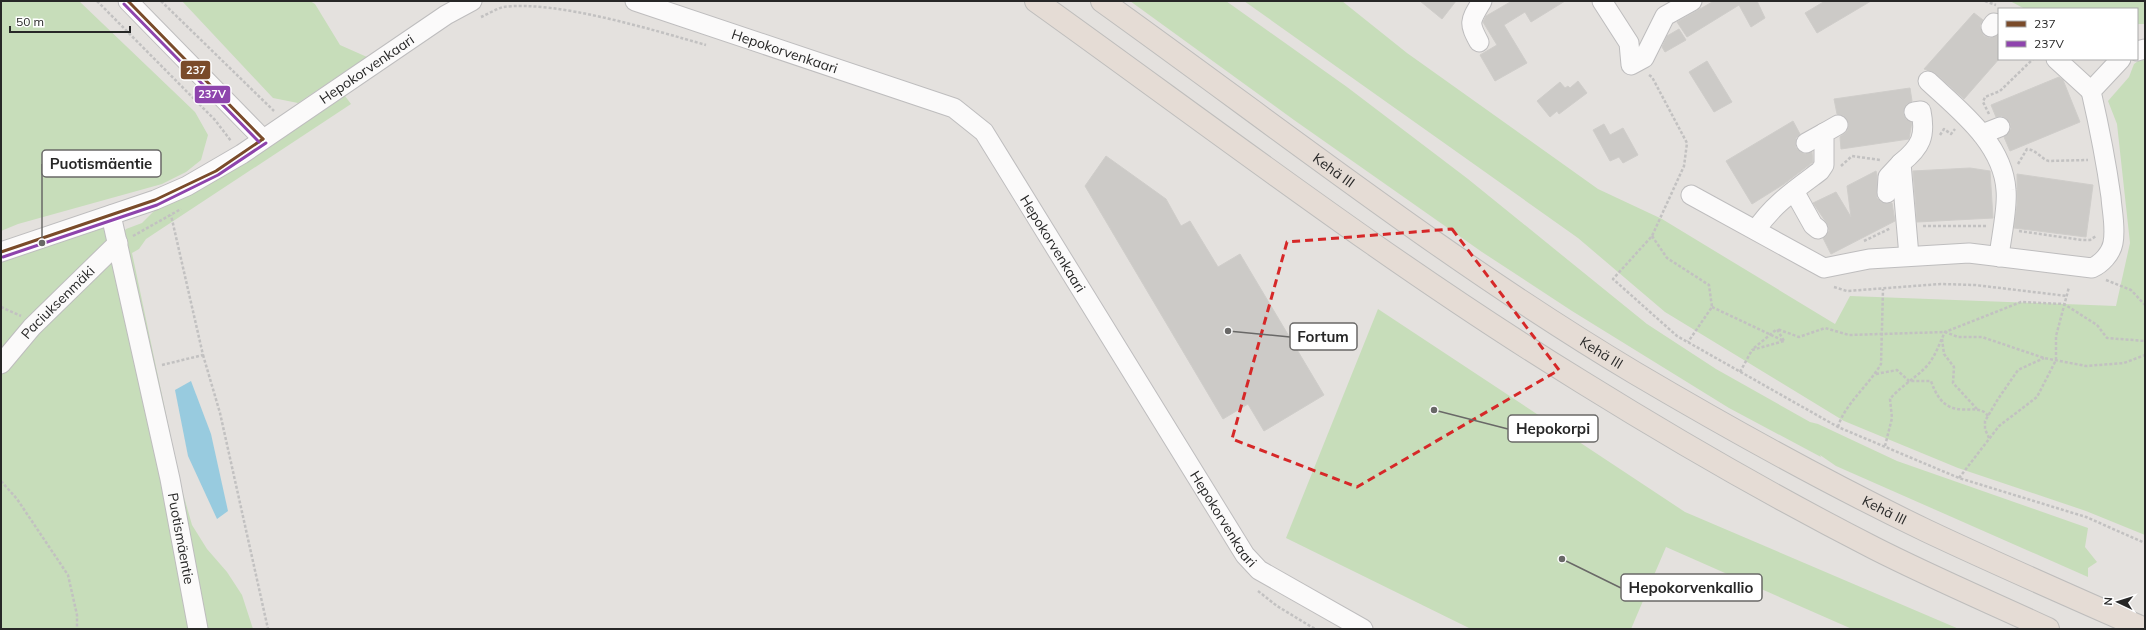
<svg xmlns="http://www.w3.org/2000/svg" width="2146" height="630" font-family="Mulish,sans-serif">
  <rect width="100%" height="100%" fill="#e4e1de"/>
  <g fill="#c7ddba">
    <path d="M1 1H79L195 112 208 135 201 160 186 172 162 184 18 224 1 231Z"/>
    <path d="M182 1H310L315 4 340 45 367 57 298 103 273 98Z"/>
    <path d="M1130 1H1226L1347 87 1468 179 1647 324 1716 369 1810 422 1818 424 1897 461 2088 528 2085 547 2097 562 2088 568V577L1836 466 1820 455 1821 457 1729 408 1572 311 1482 252 1294 120Z"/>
    <path d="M1244 1H1342L1407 53 1598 189 1662 219 1835 324 1850 296 2116 306 2130 243 2117 124 2108 101 2129 77 2134 64 2145 56V535L2086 511 1958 468 1844 421 1665 312 1578 238Z"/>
    <path d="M2010 1H2145V24H2137V9H2025Z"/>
    <path d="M345 96 351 104 146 239 139 249 132 253 182 490 192 525 207 549 227 572 242 595 253 629H204L123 233 126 229 142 223 163 202 249 160Z"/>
    <path d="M100 226 107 229 193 629H1V260Z"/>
    <path d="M1378 309 1685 512 1959 629H1852L1666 547 1631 629H1471L1286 538Z"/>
  </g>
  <path fill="#98cbdf" d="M191 381 211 434 228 511 217 519 188 456 175 390Z"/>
  <g fill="#cccac7" stroke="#cfcdca">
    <path d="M1420 1H1456L1442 19Z"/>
    <path d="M1512 1H1565L1531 22 1525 12 1504 25 1527 63 1495 81 1480 55 1497 45 1483 22 1486 16Z"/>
    <path d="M1714 1H1757L1765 18 1751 27 1739 5 1687 37 1677 22Z"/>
    <path d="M1825 1H1871L1817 33 1805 13Z"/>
    <path d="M1974 13 1983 20 1980 26 1984 36 1990 38 1999 35V59L1964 99 1935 73 1924 69Z"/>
    <path d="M1679 29 1686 40 1665 52 1662 47 1667 36Z"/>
    <path d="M1707 61 1732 102 1714 112 1689 72Z"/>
    <path d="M2059 77 2063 80 2080 122 2010 151 2004 137 2011 129 2010 123 2002 116 1996 117 1991 105Z"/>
    <path d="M1578 81 1587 93 1559 114 1557 111 1550 117 1537 101 1560 82 1565 88 1568 86 1570 88Z"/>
    <path d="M1910 88 1912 101 1907 104 1903 113 1906 119 1912 122 1909 139 1841 149 1840 137 1847 131 1849 125 1844 116 1837 114 1834 99Z"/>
    <path d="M1793 121 1800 134 1796 138V148L1805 154 1812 152 1813 162 1784 184 1752 204 1726 161Z"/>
    <path d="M1604 124 1610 135 1623 128 1638 155 1623 163 1619 157 1610 161 1593 130Z"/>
    <path d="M1106 156 1166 199 1181 226 1190 221 1218 267 1240 254 1324 395 1264 431 1248 404 1223 419 1085 186Z"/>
    <path d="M1970 168 1990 171 1993 218 1917 222 1913 171Z"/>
    <path d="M1876 171 1877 175V198L1881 202 1892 203 1895 221 1831 254 1823 238 1829 231 1828 225 1813 203 1836 192 1851 217 1847 186Z"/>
    <path d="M2017 174 2093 185 2086 237 2014 228 2017 205Z"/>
  </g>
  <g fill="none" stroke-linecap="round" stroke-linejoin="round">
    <g stroke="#bebdbe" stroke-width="21">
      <g id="minor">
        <path d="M128 1 263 139"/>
        <path id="s1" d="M635 1 954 108 984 132 1245 555 1259 570 1363 629"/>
        <path d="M1602 1 1629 43 1631 65 1644 58 1665 16 1692 1"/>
        <path d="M1991 27 1994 23 1999 24"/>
        <path d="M1479 42C1468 22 1470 21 1482 1"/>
        <path d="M2137 51 2145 49"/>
        <path d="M2056 59 2091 91"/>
        <path d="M1928 81C1959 110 2003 143 2006 190 2008 207 2001 238 1999 257"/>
        <path d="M1982 134 2000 127"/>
        <path d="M1806 143 1824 133"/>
        <path d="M1794 191 1813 225 1818 229"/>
        <path d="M1887 193 1888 177 1901 163"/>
        <path d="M1691 195 1824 268 1869 259 1969 253 2092 268C2101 264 2111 254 2113 243 2116 228 2112 212 2111 197 2106 161 2099 126 2091 91L2121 59"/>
        <path id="s2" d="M111 215 170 479 198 629"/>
        <path d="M1756 230C1772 205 1796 189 1820 171L1824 165V133L1838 125"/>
        <path id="s3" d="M1 252 155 200 187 186 242 154 446 15 472 1"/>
        <path d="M1909 256 1901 163C1921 147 1926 136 1921 111L1914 112"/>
        <path id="s4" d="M1 364 32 327 118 243"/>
      </g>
    </g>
    <g stroke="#bebdbc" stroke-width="24">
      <g id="highway">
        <path d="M1036 1C1216 130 1393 266 1582 382 1677 441 1774 497 1874 548 1931 577 1990 602 2048 629"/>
        <path id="s5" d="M1102 1C1278 127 1449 262 1635 373 1730 429 1827 483 1927 531 1999 565 2072 597 2145 629"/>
      </g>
    </g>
    <g stroke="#c2c1c1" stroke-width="2.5" stroke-dasharray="3 2" stroke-linecap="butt">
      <path d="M97 1 215 120 231 141"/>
      <path d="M161 1 274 111"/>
      <path d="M1985 1 1996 5"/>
      <path d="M481 17C488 14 496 9 503 7 556 0 653 30 706 45"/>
      <path d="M1649 75 1652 77 1687 143 1684 166 1652 236 1613 279 1677 336 1838 427 1959 478 2086 517 2145 543"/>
      <path d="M1989 114 1983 102 1985 97 2000 91 2033 59"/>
      <path d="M1940 135 1944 129 1951 134 1955 129"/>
      <path d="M2018 164 2027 149C2037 150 2041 159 2049 161L2088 160"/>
      <path d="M1841 166 1852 156 1880 160"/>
      <path d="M1923 226H1986"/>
      <path d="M2019 231 2082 240H2090L2096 236"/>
      <path d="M133 236 181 209"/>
      <path d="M1652 236 1667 258 1709 285 1712 307 1688 342"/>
      <path d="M1864 241 1891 228"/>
      <path d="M2106 280 2131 290 2145 305"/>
      <path d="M1834 287 1847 291 1941 284 1975 285 2067 296"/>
      <path d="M1 307 21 316"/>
      <path d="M1712 307 1784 341 1777 329 1799 337 1825 328 1849 335 1945 332 1958 337H1982L2044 358 2086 366 2124 363 2145 355"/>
      <path d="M1942 339 1944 354 1954 367 1953 383 1977 409"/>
      <path d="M1754 348 1777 329"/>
      <path d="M203 355 220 413 268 629"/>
      <path d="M162 365 203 355 171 215"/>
      <path d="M1740 372 1752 350 1784 341"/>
      <path d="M1876 374 1897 370 1909 381H1931C1947 428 1976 398 1988 416"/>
      <path d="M1838 427C1844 405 1869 385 1881 364L1883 289"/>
      <path d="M1989 438 1985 429V421L1998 399 2018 370 2044 358"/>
      <path d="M1885 446 1892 418 1890 399C1900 387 1914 379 1925 368 1935 358 1939 344 1945 332L2021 302 2064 304 2097 325 2107 338 2145 341"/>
      <path d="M1959 478 1999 426 2037 397 2056 360V336L2069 287"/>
      <path d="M1 481 17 499 68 575 77 615V629"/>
      <path d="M1258 591 1277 606 1315 629"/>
    </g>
    <use href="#minor" stroke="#fbfafa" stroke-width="19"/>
    <use href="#highway" stroke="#e5dcd5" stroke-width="22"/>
    <g stroke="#fff" stroke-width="6">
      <g id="bus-1">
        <path d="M128 1 263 139"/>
        <path d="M1 252 155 200 216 171 263 139"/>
      </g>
    </g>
    <g stroke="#fff" stroke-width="6">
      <g id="bus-2">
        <path d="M124 4 259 142"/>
        <path d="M3 257 157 205 218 175 266 143"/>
      </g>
    </g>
    <use href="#bus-1" stroke="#7a4b2a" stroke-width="3"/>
    <use href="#bus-2" stroke="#8e44ad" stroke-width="3"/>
  </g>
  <path fill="none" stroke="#d62828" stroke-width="3" stroke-dasharray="8 5" stroke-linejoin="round" d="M1452 229 1559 370 1357 487 1232 439 1287 242Z"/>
  <g text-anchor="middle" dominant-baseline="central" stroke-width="3" stroke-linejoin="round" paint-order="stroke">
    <g font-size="14" fill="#272727" stroke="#fff">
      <text stroke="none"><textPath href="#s1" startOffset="158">Hepokorvenkaari</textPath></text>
      <text stroke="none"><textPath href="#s3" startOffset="412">Hepokorvenkaari</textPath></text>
      <text stroke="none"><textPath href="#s5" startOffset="287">Kehä III</textPath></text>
      <text stroke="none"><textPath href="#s1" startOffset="506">Hepokorvenkaari</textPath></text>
      <text stroke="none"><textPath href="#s4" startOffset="84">Paciuksenmäki</textPath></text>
      <text stroke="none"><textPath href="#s5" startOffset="611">Kehä III</textPath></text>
      <text stroke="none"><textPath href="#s5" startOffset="935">Kehä III</textPath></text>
      <text stroke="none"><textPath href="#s1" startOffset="830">Hepokorvenkaari</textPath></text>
      <text stroke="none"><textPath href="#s2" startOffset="331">Puotismäentie</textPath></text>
    </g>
  </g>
  <path fill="none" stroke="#696867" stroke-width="1.5" d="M42 243L42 164M1228 331L1290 337M1434 410L1508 429M1562 559L1621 588"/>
  <g fill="#696867" stroke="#fff" stroke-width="1.5">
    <circle cx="42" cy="243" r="4"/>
    <circle cx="1228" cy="331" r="4"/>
    <circle cx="1434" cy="410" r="4"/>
    <circle cx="1562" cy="559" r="4"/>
  </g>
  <g fill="#fff" stroke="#696867" stroke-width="1.5">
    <rect x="42" y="150" width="119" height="27" rx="4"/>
    <rect x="1290" y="323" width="67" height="27" rx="4"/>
    <rect x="1508" y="415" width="90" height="27" rx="4"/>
    <rect x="1621" y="574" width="141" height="27" rx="4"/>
  </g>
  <g font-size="15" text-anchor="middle" font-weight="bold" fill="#272727">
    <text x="101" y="169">Puotismäentie</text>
    <text x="1323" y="342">Fortum</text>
    <text x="1553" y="434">Hepokorpi</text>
    <text x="1691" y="593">Hepokorvenkallio</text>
  </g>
  <g stroke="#fff" stroke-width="1.5">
    <rect x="180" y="60" width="31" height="20" rx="4" fill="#7a4b2a"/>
    <rect x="194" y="85" width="37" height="19" rx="4" fill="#8e44ad"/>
  </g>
  <g font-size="11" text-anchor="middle" font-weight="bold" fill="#fff">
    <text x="196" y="74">237</text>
    <text x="212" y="98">237V</text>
  </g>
  <rect width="2146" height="630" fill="none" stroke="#272727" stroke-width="4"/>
  <rect x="1998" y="8" width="140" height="52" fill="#ffffff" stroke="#a9a9a9"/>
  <rect x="2006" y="21" width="20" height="6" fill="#7a4b2a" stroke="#a9a9a9"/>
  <text x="2034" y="28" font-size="12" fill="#272727">237</text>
  <rect x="2006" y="41" width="20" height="6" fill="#8e44ad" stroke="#a9a9a9"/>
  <text x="2034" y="48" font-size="12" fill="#272727">237V</text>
  <g transform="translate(2118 602) rotate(274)" stroke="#ffffff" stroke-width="3" paint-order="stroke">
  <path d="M0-3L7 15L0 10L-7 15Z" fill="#272727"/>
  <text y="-6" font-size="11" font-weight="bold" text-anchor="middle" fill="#272727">N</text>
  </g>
  <path d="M10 26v6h120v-6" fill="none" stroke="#272727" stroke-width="2"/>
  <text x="16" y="26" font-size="12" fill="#272727" stroke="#ffffff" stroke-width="3" paint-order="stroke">50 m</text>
</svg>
